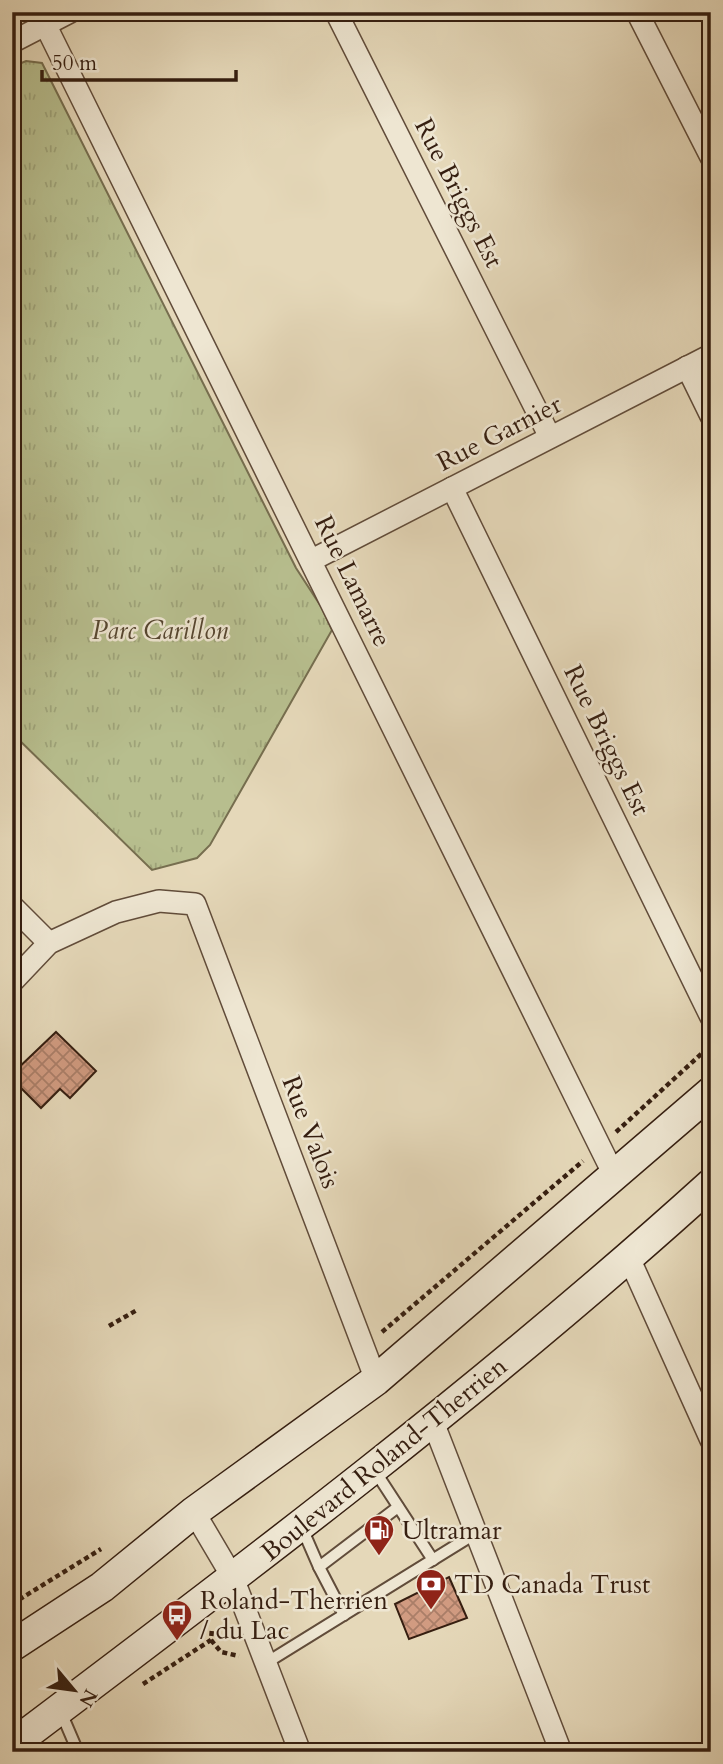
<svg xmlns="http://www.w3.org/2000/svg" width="723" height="1764" font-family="Cardo,serif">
  <defs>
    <pattern id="park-tufts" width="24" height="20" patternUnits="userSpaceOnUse" patternTransform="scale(1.75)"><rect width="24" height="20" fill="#b7be8e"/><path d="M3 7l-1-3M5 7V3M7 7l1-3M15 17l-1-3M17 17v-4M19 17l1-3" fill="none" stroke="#9ea379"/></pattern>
    <pattern id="building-cross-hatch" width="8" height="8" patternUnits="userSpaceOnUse" patternTransform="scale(1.75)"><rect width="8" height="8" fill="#d19b81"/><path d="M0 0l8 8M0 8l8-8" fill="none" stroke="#aa7e68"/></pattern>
  </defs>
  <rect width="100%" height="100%" fill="#e5d8b9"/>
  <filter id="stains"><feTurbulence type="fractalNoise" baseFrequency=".00286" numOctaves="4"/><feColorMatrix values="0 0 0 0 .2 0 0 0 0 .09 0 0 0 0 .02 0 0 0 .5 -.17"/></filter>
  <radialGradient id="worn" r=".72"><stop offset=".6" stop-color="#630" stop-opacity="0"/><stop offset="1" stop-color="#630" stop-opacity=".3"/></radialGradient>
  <path fill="url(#park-tufts)" stroke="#766e4f" stroke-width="2" d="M26 61 42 63 296 568 322 608 332 630 210 845 197 858 152 870 12 733V67Z"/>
  <g fill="url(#building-cross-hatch)" stroke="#351e10" stroke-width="2">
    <path d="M56 1032 96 1071 70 1098 60 1089 41 1108 12 1079V1074Z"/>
    <path d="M449 1577 467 1618 409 1639 395 1604Z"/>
  </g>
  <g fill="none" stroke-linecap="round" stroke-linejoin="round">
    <g stroke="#614c3a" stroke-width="14">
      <g id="lane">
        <path d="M375 1471 433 1560"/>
        <path d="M302 1528 319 1567"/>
        <path d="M344 1615 319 1567 398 1507"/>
        <path d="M266 1663 476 1533"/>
        <path d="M60 1710 78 1752"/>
      </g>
    </g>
    <g stroke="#614c3a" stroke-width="24">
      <g id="street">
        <path d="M39 12 614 1175"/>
        <path d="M336 12 550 437"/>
        <path d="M637 12 711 157"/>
        <path d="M12 42 70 12"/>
        <path d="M687 367 711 416"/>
        <path d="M452 488 711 1017"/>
        <path d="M312 560 711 355"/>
        <path d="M12 906 49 943"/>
        <path d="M12 982 49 943 116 912 159 901 195 904 376 1380"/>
        <path d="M629 1258 711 1440"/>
        <path d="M433 1422 561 1752"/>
        <path d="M194 1512 233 1578 300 1752"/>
      </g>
    </g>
    <g stroke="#351e10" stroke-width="33">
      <g id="secondary">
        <path d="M12 1646 102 1587 194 1512 376 1380 711 1092"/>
        <path d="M12 1745C251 1565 489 1385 711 1184"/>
      </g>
    </g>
    <g stroke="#351e10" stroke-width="4.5" stroke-dasharray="5 3.5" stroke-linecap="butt">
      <path d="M616 1132 711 1045"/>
      <path d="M109 1326 137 1310"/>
      <path d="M382 1332 583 1161"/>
      <path d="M12 1604 101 1549"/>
      <path d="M211 1640 221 1652 239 1656"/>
      <path d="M143 1684 211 1640 212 1628"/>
    </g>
    <use href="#lane" stroke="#eee6d2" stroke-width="10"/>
    <use href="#street" stroke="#eee6d2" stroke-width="21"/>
    <use href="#secondary" stroke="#eee6d2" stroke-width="30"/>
  </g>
  <defs>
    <g id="fuel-pin" transform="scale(1.575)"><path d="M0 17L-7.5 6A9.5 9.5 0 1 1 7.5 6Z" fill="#8f2418" stroke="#eee6d2"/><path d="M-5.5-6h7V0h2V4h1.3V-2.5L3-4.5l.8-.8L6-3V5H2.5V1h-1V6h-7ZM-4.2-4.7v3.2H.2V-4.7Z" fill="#fff"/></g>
    <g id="bank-pin" transform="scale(1.575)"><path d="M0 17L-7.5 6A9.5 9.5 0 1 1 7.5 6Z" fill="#8f2418" stroke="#eee6d2"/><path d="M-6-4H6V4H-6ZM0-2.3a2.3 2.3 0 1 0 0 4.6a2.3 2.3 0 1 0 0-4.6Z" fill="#fff"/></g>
    <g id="bus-pin" transform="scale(1.575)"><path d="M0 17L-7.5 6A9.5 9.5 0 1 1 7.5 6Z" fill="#8f2418" stroke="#eee6d2"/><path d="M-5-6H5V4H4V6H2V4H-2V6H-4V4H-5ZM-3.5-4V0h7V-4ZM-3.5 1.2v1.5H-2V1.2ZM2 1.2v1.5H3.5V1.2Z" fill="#fff"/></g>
  </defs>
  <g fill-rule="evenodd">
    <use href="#fuel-pin" x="379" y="1530"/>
    <use href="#bank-pin" x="431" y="1584"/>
    <use href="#bus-pin" x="177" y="1615"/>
  </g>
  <g text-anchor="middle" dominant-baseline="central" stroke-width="5" stroke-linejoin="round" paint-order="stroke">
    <g font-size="26" fill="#351e10" stroke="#eee6d2">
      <text transform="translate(459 193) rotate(63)">Rue Briggs Est</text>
      <text transform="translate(499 433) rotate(-27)">Rue Garnier</text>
      <text transform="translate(353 581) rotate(64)">Rue Lamarre</text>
      <text transform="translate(607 740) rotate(64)">Rue Briggs Est</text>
      <text transform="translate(311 1132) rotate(69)">Rue Valois</text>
      <text transform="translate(384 1459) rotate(-39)">Boulevard Roland-Therrien</text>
    </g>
    <g font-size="26" font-style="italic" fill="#564630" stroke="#eee6d2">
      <text x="160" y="630">Parc Carillon</text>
    </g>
    <g font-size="26" fill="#351e10" stroke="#eee6d2" text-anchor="start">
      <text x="402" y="1530">Ultramar</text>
      <text x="454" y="1584">TD Canada Trust</text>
      <text x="200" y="1600">Roland-Therrien<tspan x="200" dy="30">/ du Lac</tspan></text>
    </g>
  </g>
  <rect width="723" height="1764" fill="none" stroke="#e5d8b9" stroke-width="42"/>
  <rect x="14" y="14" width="695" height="1736" fill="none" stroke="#351e10" stroke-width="3.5"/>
  <rect x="21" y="21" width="681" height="1722" fill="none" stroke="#351e10" stroke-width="2"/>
  <g transform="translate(74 1690) rotate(119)" stroke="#eee6d2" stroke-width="5" paint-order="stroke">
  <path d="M0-5L12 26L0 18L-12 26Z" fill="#351e10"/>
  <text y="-10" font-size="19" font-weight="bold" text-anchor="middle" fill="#351e10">N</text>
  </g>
  <path d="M42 70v10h194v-10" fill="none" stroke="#351e10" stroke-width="3.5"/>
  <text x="52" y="70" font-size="21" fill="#351e10" stroke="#eee6d2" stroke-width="5" paint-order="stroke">50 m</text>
  <rect width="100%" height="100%" filter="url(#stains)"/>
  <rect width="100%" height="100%" fill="url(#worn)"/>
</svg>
